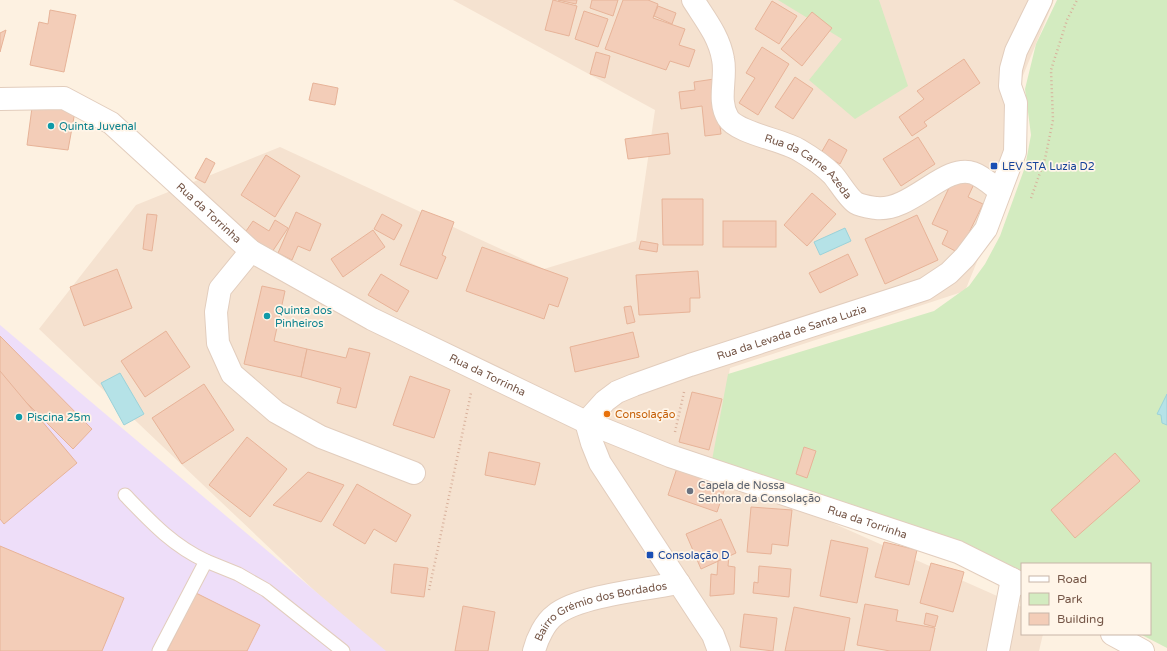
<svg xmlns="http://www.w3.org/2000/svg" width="1167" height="651" font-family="'Varela Round',sans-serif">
  <rect width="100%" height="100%" fill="#fdf1e1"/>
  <path fill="#f5e2d0" d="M453 0H1054L1022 78 1017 164 965 291 730 368 711 469 1022 607V634H1043L1039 651H378L39 329 136 205 280 147 544 269 636 241 655 110Z"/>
  <path fill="#eedef9" d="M0 325 386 651H0Z"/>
  <g fill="#d3ebc0">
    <path d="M778 0H879L908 86 855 119 809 80 842 39Z"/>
    <path d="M1057 0H1167V648L1140 634H1150V564H1022V574L712 460 728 374 934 311 969 286 985 264 1000 236 1025 167 1031 135 1025 89 1036 44Z"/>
  </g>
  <g fill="#b5e2e7" stroke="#9bd2d9">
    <path d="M845 228 851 241 820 255 814 242Z"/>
    <path d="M120 373 144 414 124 425 101 383Z"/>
    <path d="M1167 394V425L1162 423 1161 415 1157 414Z"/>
  </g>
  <g fill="#f3cdb8" stroke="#e7b398">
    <path d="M553 0 577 6 569 36 545 30Z"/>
    <path d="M558 0H577L576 4Z"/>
    <path d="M592 0H618L613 16 590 8Z"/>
    <path d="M623 0H648L658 4 653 18 685 29 679 45 695 50 689 67 670 61 666 70 605 49Z"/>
    <path d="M772 1 797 16 779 44 755 29Z"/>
    <path d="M658 6 676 13 672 24 654 16Z"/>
    <path d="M50 10 76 15 64 72 30 65 39 22 48 24Z"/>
    <path d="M584 11 608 19 598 47 575 39Z"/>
    <path d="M812 12 832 28 802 66 781 49Z"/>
    <path d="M6 30 0 52V33Z"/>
    <path d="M762 47 789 64 758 115 739 103 755 78 746 73Z"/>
    <path d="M596 52 610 56 605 78 590 74Z"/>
    <path d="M964 59 980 83 924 122 927 126 912 136 899 117 924 99 917 91Z"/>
    <path d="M795 77 813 89 793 119 775 107Z"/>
    <path d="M714 79 721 134 705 136 702 106 681 109 679 92 695 90 694 82Z"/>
    <path d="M313 83 338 88 335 105 309 100Z"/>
    <path d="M33 100 76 106 68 150 27 145Z"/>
    <path d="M668 133 670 154 628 159 625 139Z"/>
    <path d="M918 137 935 164 901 186 883 159Z"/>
    <path d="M829 139 847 150 840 164 821 153Z"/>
    <path d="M266 155 300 176 275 217 241 195Z"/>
    <path d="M206 158 215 163 205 183 195 178Z"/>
    <path d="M955 175 974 184 968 197 983 204 959 253 942 244 948 231 932 224Z"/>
    <path d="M812 193 836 214 807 246 784 225Z"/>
    <path d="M662 199H703V245H663Z"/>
    <path d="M422 210 454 222 442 255 446 257 437 279 400 265Z"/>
    <path d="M296 212 321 224 310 251 298 246 292 260 278 253Z"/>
    <path d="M147 214 157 215 152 251 143 249Z"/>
    <path d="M382 214 402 225 394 240 374 229Z"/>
    <path d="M917 215 938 260 885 284 865 239Z"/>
    <path d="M275 220 288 228 272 252 244 234 253 221 269 231Z"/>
    <rect x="723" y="221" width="53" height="26"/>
    <path d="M373 230 385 247 343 277 331 259Z"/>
    <path d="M641 241 658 244 657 252 639 249Z"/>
    <path d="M482 247 568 278 558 307 549 304 544 319 466 291Z"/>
    <path d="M848 254 858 275 820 293 809 273Z"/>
    <path d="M117 269 132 308 84 326 70 287Z"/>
    <path d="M698 271 700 298H690V312L639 315 636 275Z"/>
    <path d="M381 274 409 291 397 312 368 295Z"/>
    <path d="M262 286 285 291 274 341 307 349 301 377 244 364Z"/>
    <path d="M631 306 635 322 627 324 624 307Z"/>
    <path d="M166 331 190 367 145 397 121 361Z"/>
    <path d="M633 332 639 357 575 372 570 347Z"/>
    <path d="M0 336 92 429 73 449 0 376Z"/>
    <path d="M349 348 370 353 356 408 337 403 341 388 301 377 307 349 346 358Z"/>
    <path d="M0 371 77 463 4 524 0 519Z"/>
    <path d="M410 376 450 390 434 438 393 425Z"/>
    <path d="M204 384 234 430 182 464 152 418Z"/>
    <path d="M692 392 722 399 709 450 679 442Z"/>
    <path d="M247 437 287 469 250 517 209 485Z"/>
    <path d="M804 447 816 451 807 478 796 474Z"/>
    <path d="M489 452 540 463 535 485 485 475Z"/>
    <path d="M1115 453 1140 481 1075 538 1051 510Z"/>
    <path d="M678 465 727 482 717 512 668 495Z"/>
    <path d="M308 472 344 485 321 522 273 505Z"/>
    <path d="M357 484 411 515 396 542 374 529 365 544 333 525Z"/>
    <path d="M751 507 792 510 788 546 772 544 771 554 747 552Z"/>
    <path d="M721 519 736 553 701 569 686 534Z"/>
    <path d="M831 540 868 548 857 603 820 596Z"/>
    <path d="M884 542 917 550 909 585 875 577Z"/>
    <path d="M0 546 124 598 102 651H0Z"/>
    <path d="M729 556 728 566 735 567 734 594 710 596 711 574 717 575 718 561Z"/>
    <path d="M931 563 964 572 953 612 920 603Z"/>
    <path d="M394 564 428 568 424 597 391 593Z"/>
    <path d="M759 566 791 569 789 597 753 593 754 582 758 583Z"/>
    <path d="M196 593 260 625 247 651H167Z"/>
    <path d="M865 604 898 610 896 621 935 628 930 651H890L857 645Z"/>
    <path d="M463 606 495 612 488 651H455Z"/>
    <path d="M794 607 850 618 844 651H785Z"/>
    <path d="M926 613 938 616 935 627 924 624Z"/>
    <path d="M744 614 777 618 773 651 740 647Z"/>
  </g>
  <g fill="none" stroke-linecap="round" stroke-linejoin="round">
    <g stroke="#e2cdbd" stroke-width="15">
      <g id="lane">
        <path d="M125 495C151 522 172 545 206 561L159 651"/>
        <path d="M206 561 238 574 266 590 343 651"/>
      </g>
    </g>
    <g stroke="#e2cdbd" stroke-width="24">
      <g id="street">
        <path id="s1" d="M693 0C705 19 719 36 723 59 727 78 717 100 728 118 737 133 783 140 799 150 811 157 823 165 833 175 839 182 849 199 856 203 861 206 870 207 876 208 911 212 945 163 973 173 982 176 992 185 1000 191"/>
        <path id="s2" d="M0 99 64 98 111 123 251 251 372 319 586 422 670 456 958 552 1022 584"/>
        <path d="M251 251 220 289 216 312 218 343 232 374 276 412 321 437 414 473"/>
        <path d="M1112 634 1143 651"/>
        <path id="s3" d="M534 651C537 639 545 622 555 615 578 596 647 589 679 583"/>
        <path id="s4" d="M719 651 713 635 600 463 592 443 586 422 605 401 617 392 634 385 690 365 925 289 949 273 965 257 986 229 1015 152 1016 103 1010 86 1011 69 1016 51 1041 0"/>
        <path d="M998 651 1012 579"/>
      </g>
    </g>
    <g stroke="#d8b09b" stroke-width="2.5" stroke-dasharray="1 3" stroke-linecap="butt">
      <path d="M1031 198 1045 159 1053 120 1051 70 1067 20 1077 0"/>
      <path d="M675 432 684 392"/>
      <path d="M429 590 471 393"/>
    </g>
    <use href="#lane" stroke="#fff" stroke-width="13"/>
    <use href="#street" stroke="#fff" stroke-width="22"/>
  </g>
  <g fill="#0f9aa8" stroke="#fff5e8" stroke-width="1.5">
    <circle cx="51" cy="126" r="4"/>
    <circle cx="267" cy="316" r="4"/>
    <circle cx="19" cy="417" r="4"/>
  </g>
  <g fill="#1a4fb4" stroke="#fff5e8" stroke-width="1.5">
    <rect x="990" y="162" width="8" height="8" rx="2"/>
    <rect x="646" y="551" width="8" height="8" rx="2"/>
  </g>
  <circle fill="#e8710a" stroke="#fff5e8" stroke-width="1.5" cx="607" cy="414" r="4"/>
  <circle fill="#6b7280" stroke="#fff5e8" stroke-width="1.5" cx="690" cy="491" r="4"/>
  <g text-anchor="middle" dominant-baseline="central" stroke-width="3.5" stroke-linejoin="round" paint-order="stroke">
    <g font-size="11" fill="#0d838f" stroke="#fff5e8" text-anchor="start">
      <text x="59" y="126">Quinta Juvenal</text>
      <text x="275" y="310">Quinta dos<tspan x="275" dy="13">Pinheiros</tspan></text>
      <text x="27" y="417">Piscina 25m</text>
    </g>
    <g font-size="11" fill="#164399" stroke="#fff5e8" text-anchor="start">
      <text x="1002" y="166">LEV STA Luzia D2</text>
      <text x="658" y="555">Consolação D</text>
    </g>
    <g font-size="11" fill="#755647" stroke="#fff5e8">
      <text stroke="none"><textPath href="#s1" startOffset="222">Rua da Carne Azeda</textPath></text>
      <text stroke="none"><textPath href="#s2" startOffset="250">Rua da Torrinha</textPath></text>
      <text stroke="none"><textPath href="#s4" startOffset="494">Rua da Levada de Santa Luzia</textPath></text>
      <text stroke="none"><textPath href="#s2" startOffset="574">Rua da Torrinha</textPath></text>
      <text stroke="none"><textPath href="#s2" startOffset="982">Rua da Torrinha</textPath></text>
      <text stroke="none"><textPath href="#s3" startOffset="85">Bairro Grémio dos Bordados</textPath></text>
    </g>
    <g font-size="11" fill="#c56008" stroke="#fff5e8" text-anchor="start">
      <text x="615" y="414">Consolação</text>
    </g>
    <g font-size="11" fill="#5b616d" stroke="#fff5e8" text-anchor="start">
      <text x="698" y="485">Capela de Nossa<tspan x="698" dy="13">Senhora da Consolação</tspan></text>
    </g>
  </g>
  <rect x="1021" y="563" width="130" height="72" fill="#fff5e8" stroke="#c8b5a8"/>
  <rect x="1029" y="576" width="20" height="6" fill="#ffffff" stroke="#c8b5a8"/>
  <text x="1057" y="583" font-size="12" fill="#755647">Road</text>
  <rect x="1029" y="593" width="20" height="12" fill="#d3ebc0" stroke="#c8b5a8"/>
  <text x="1057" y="603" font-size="12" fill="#755647">Park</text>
  <rect x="1029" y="613" width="20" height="12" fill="#f3cdb8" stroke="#c8b5a8"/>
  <text x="1057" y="623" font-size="12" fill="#755647">Building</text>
</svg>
